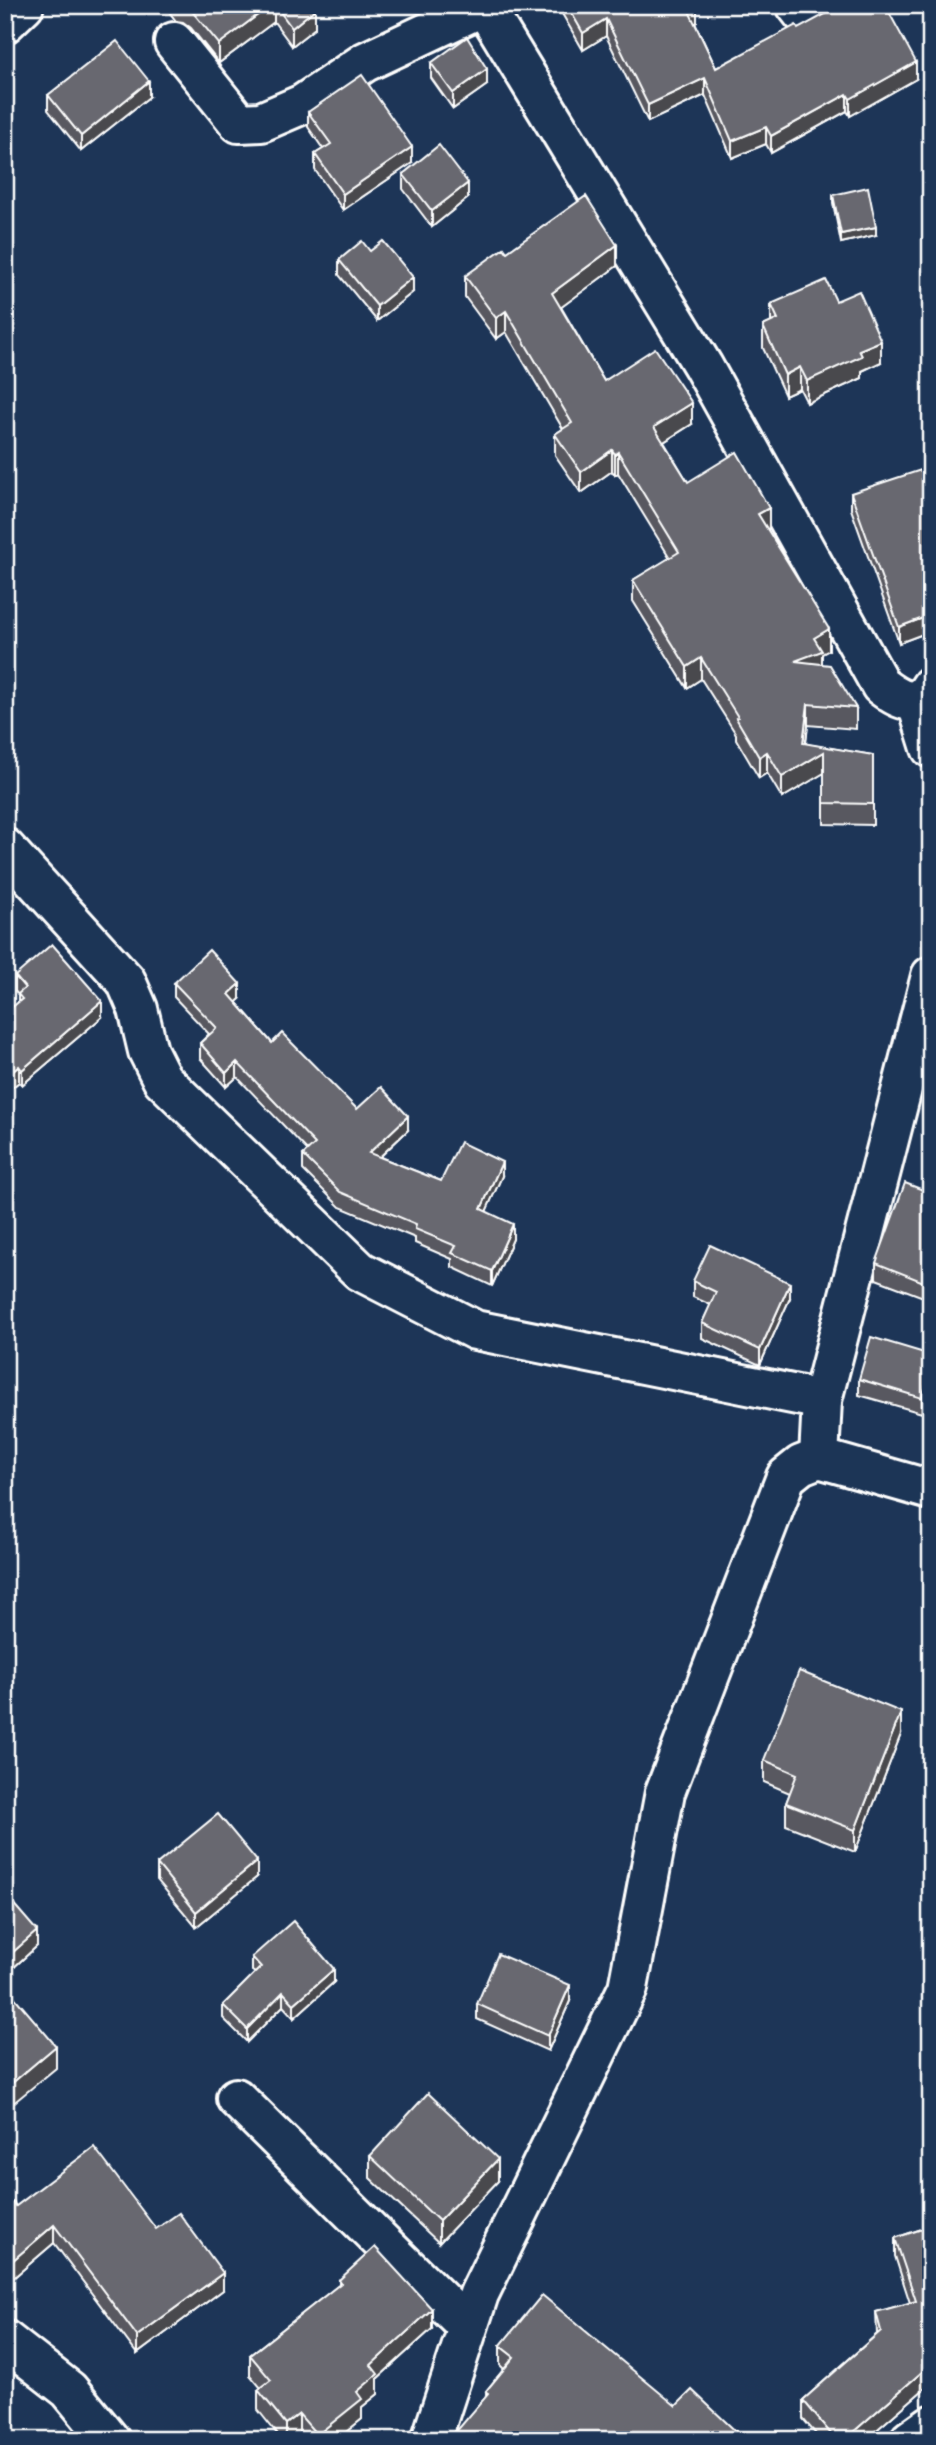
<svg xmlns="http://www.w3.org/2000/svg" width="936" height="2445" font-family="'Balsamiq Sans',sans-serif">
  <rect width="100%" height="100%" fill="#1d3557"/>
  <filter id="ink" filterUnits="userSpaceOnUse"><feTurbulence type="fractalNoise" baseFrequency=".0143" numOctaves="2"/><feDisplacementMap in="SourceGraphic" scale="14" xChannelSelector="R" yChannelSelector="G"/><feConvolveMatrix kernelMatrix="1 2 1 2 8 2 1 2 1" color-interpolation-filters="sRGB"/></filter>
  <g filter="url(#ink)">
    <g fill="none" stroke-linecap="round" stroke-linejoin="round">
      <g stroke="#fff" stroke-width="44">
        <g id="minor">
          <path d="M796 5 803 14"/>
          <path d="M484 6 703 366 881 686C899 700 917 710 931 686"/>
          <path d="M5 23 24 5"/>
          <path d="M174 42 239 123 261 122 303 104 365 62 486 5"/>
          <path d="M916 700 931 748"/>
          <path d="M5 848 126 981 138 1009 148 1051 162 1079 360 1271 475 1330 822 1400"/>
          <path d="M819 1458 822 1400 931 976"/>
          <path d="M236 2098 467 2326"/>
          <path d="M5 2340 69 2390 110 2440"/>
          <path d="M431 2440 479 2294 628 1988 665 1792 786 1477 801 1465 819 1458 931 1490"/>
          <path d="M910 2440 931 2425"/>
        </g>
      </g>
      <use href="#minor" stroke="#1d3557" stroke-width="38"/>
    </g>
    <g fill="#595960" stroke="#fff" stroke-width="2">
      <path d="M164 5H312L315 28 292 46 274 22 219 63 191 28 183 22 176 21Z"/>
      <path d="M557 5H697V22L695 23 716 68 798 29 916 79 850 116 847 111 771 153 766 144 732 158 705 95 648 122 606 36 583 50Z"/>
      <path d="M431 63 487 85 453 109 431 78Z"/>
      <path d="M48 95 149 97 81 151 48 110Z"/>
      <path d="M308 112 412 163 343 210 315 170V154L323 149 308 127Z"/>
      <path d="M403 174 468 198 432 227 403 189Z"/>
      <path d="M833 195 876 235 841 243 833 203Z"/>
      <path d="M370 251 413 292 377 321 339 275V260Z"/>
      <path d="M507 252 617 266 561 307 604 381 692 424 664 442 688 482 769 529 767 530 829 650 822 654V664L856 708V729L808 725 806 744 873 755V825L824 824V773L782 798 767 773 759 778 736 739V734L701 679 687 688 633 601V580L670 558 618 473 615 475 612 471 581 493 555 455V434L563 429 506 332 496 339 465 297V276Z"/>
      <path d="M836 301 881 362 862 371V378L807 403 800 389 785 396 763 348V326L771 323V304Z"/>
      <path d="M851 493 931 499V631L899 643 851 509Z"/>
      <path d="M15 976 102 1017 22 1085 19 1082 5 1093V1013L18 1003V995L15 991Z"/>
      <path d="M174 983 240 999 236 1002 272 1043 357 1109 408 1130 380 1157 441 1181 502 1176 486 1211 513 1239 492 1286 452 1267V1259L415 1243V1238L340 1207 303 1170V1155L308 1151 237 1077 226 1087 200 1058V1043L209 1034 174 997Z"/>
      <path d="M931 1193V1286L926 1298 876 1279V1263Z"/>
      <path d="M693 1281 790 1298 760 1365 702 1338V1323L711 1305 693 1297Z"/>
      <path d="M931 1355V1383L922 1413 859 1395V1379Z"/>
      <path d="M901 1734 855 1852 786 1825V1803L790 1793 764 1782V1760Z"/>
      <path d="M157 1864 257 1877 196 1927 157 1880Z"/>
      <path d="M5 1894 37 1946 12 1969 5 1961Z"/>
      <path d="M252 1957 334 1982 294 2018 283 2006 247 2042 223 2018V2005L255 1973 252 1971Z"/>
      <path d="M570 2001 548 2051 477 2019V2004Z"/>
      <path d="M370 2156 498 2181 439 2243 370 2178Z"/>
      <path d="M5 2203 8 2206H16L156 2229 223 2290 137 2354 54 2243 5 2285Z"/>
      <path d="M931 2226V2383L865 2440H821L803 2419V2400L877 2334 876 2312 910 2303 895 2256V2238Z"/>
      <path d="M339 2280 432 2329 378 2378V2394L362 2407V2419L336 2440H304L299 2434 292 2440H282L258 2410V2390L261 2388 250 2375V2355L339 2285Z"/>
      <path d="M500 2346 676 2406 745 2440 486 2397V2391L504 2369 500 2365Z"/>
    </g>
    <g fill="#48494e" stroke="#fff" stroke-width="2">
      <path d="M271 5H274V22L219 63V44Z"/>
      <path d="M695 5H697V22L688 27V9Z"/>
      <path d="M315 9V28L292 46V28Z"/>
      <path d="M606 19V36L583 50V33Z"/>
      <path d="M916 62V79L850 116V99Z"/>
      <path d="M487 69V85L453 109V93Z"/>
      <path d="M705 78V95L648 122V105Z"/>
      <path d="M149 81V97L81 151V136Z"/>
      <path d="M847 94V111L771 153V136Z"/>
      <path d="M766 127V144L732 158V141Z"/>
      <path d="M412 147V163L343 210V194Z"/>
      <path d="M468 183V198L432 227V211Z"/>
      <path d="M876 227V235L841 243V234Z"/>
      <path d="M617 245V266L552 314V293Z"/>
      <path d="M413 277V292L377 321V306Z"/>
      <path d="M506 311V332L496 339V318Z"/>
      <path d="M881 341V362L862 371V378L807 403V381L859 350Z"/>
      <path d="M800 367V389L785 396V375Z"/>
      <path d="M692 403V424L654 448V427Z"/>
      <path d="M612 450V471L581 493V472Z"/>
      <path d="M618 452V473L615 475V454Z"/>
      <path d="M769 508V529L758 535V514Z"/>
      <path d="M931 615V631L899 643V627Z"/>
      <path d="M829 629V650L822 654V672L795 661 814 638Z"/>
      <path d="M701 658V679L687 688V667Z"/>
      <path d="M808 704V725L803 764V743Z"/>
      <path d="M767 752V773L759 778V757Z"/>
      <path d="M824 752V773L782 798V777Z"/>
      <path d="M240 984V999L229 1009V994Z"/>
      <path d="M102 1001V1017L22 1085V1070Z"/>
      <path d="M237 1062V1077L226 1087V1073Z"/>
      <path d="M19 1066V1082L5 1093V1078Z"/>
      <path d="M408 1116V1130L369 1167V1153Z"/>
      <path d="M502 1162V1176L481 1223V1209Z"/>
      <path d="M513 1224V1239L492 1286V1271Z"/>
      <path d="M931 1270V1286L926 1298V1283Z"/>
      <path d="M790 1283V1298L760 1365V1350Z"/>
      <path d="M931 1368V1383L922 1413V1398Z"/>
      <path d="M901 1712V1734L855 1852V1830Z"/>
      <path d="M257 1861V1877L196 1927V1912Z"/>
      <path d="M37 1931V1946L12 1969V1953Z"/>
      <path d="M334 1969V1982L294 2018V2004Z"/>
      <path d="M570 1985V2001L548 2051V2036Z"/>
      <path d="M283 1992V2006L247 2042V2029Z"/>
      <path d="M56 2046V2068L5 2110V2089Z"/>
      <path d="M498 2159V2181L439 2243V2221Z"/>
      <path d="M54 2225V2243L5 2285V2267Z"/>
      <path d="M223 2273V2290L137 2354V2336Z"/>
      <path d="M432 2309V2329L378 2378V2394L362 2407V2419L336 2440H317V2435L357 2392 371 2365Z"/>
      <path d="M931 2364V2383L865 2440H844Z"/>
      <path d="M299 2414V2434L292 2440H286V2424Z"/>
    </g>
    <g fill="#676870" stroke="#fff" stroke-width="2">
      <path d="M185 5H271L219 44 191 10Z"/>
      <path d="M275 5H312L315 9 292 28Z"/>
      <path d="M567 5H695L688 9 716 68 796 25 798 29 842 5H885L916 62 850 99 847 94 771 136 766 127 732 141 705 78 648 105 606 19 583 33Z"/>
      <path d="M467 37 487 69 453 93 431 63Z"/>
      <path d="M117 41 149 81 81 136 48 95Z"/>
      <path d="M362 75 412 147 343 194 315 154 331 144 308 112Z"/>
      <path d="M439 145 468 183 432 211 403 174Z"/>
      <path d="M868 187 876 227 841 234 833 195Z"/>
      <path d="M586 196 617 245 552 293 604 381 655 348 692 403 654 427 688 482 737 452 769 508 758 514 829 629 814 638 822 651 795 661 830 665 856 708 808 704 803 743 873 755V804L824 803V752L782 777 767 752 759 757 736 718 738 717 701 658 687 667 633 580 679 552 618 452 615 454 612 450 581 472 555 434 572 423 506 311 496 318 465 276 504 248 507 252Z"/>
      <path d="M362 241 370 251 383 241 413 277 377 306 339 260Z"/>
      <path d="M826 280 836 301 859 291 881 341 859 350 862 356 807 381 800 367 785 375 763 326 778 319 771 304Z"/>
      <path d="M921 470 931 499V615L899 627 851 493Z"/>
      <path d="M52 944 102 1001 22 1070 19 1066 5 1078V1013L22 999 18 994 25 988 15 976Z"/>
      <path d="M209 950 240 984 229 994 272 1043 282 1033 357 1109 381 1087 408 1116 369 1153 441 1181 460 1142 502 1162 481 1209 513 1224 492 1271 452 1253 456 1246 415 1229 416 1224 340 1192 303 1155 315 1144 237 1062 226 1073 200 1043 217 1028 174 983Z"/>
      <path d="M905 1183 931 1193V1270L926 1283 876 1263Z"/>
      <path d="M710 1245 790 1283 760 1350 702 1323 716 1292 693 1281Z"/>
      <path d="M871 1337 931 1355V1368L922 1398 859 1379Z"/>
      <path d="M799 1671 901 1712 855 1830 786 1803 797 1774 764 1760Z"/>
      <path d="M218 1814 257 1861 196 1912 157 1864Z"/>
      <path d="M5 1894 37 1931 12 1953 5 1946Z"/>
      <path d="M293 1921 334 1969 294 2004 283 1992 247 2029 223 2005 261 1967 252 1957Z"/>
      <path d="M498 1954 570 1985 548 2036 477 2004Z"/>
      <path d="M5 1986 56 2046 5 2089Z"/>
      <path d="M428 2093 498 2159 439 2221 370 2156Z"/>
      <path d="M94 2147 156 2229 179 2213 223 2273 137 2336 54 2225 5 2267V2203L8 2206 13 2202 16 2206Z"/>
      <path d="M931 2226V2364L844 2440H836L803 2400 881 2331 876 2312 916 2301 895 2238Z"/>
      <path d="M375 2247 432 2309 371 2365 378 2374 357 2392 362 2399 317 2435 299 2414 286 2424 258 2390 271 2380 250 2355 341 2283 339 2280Z"/>
      <path d="M542 2295 676 2406 692 2390 745 2440H449L489 2393 486 2391 514 2357 500 2346Z"/>
    </g>
  </g>
  <rect width="936" height="2445" fill="none" stroke="#1d3557" stroke-width="28"/>
  <rect x="14" y="14" width="908" height="2417" fill="none" stroke="#fff" stroke-width="2.5" filter="url(#ink)"/>
</svg>
